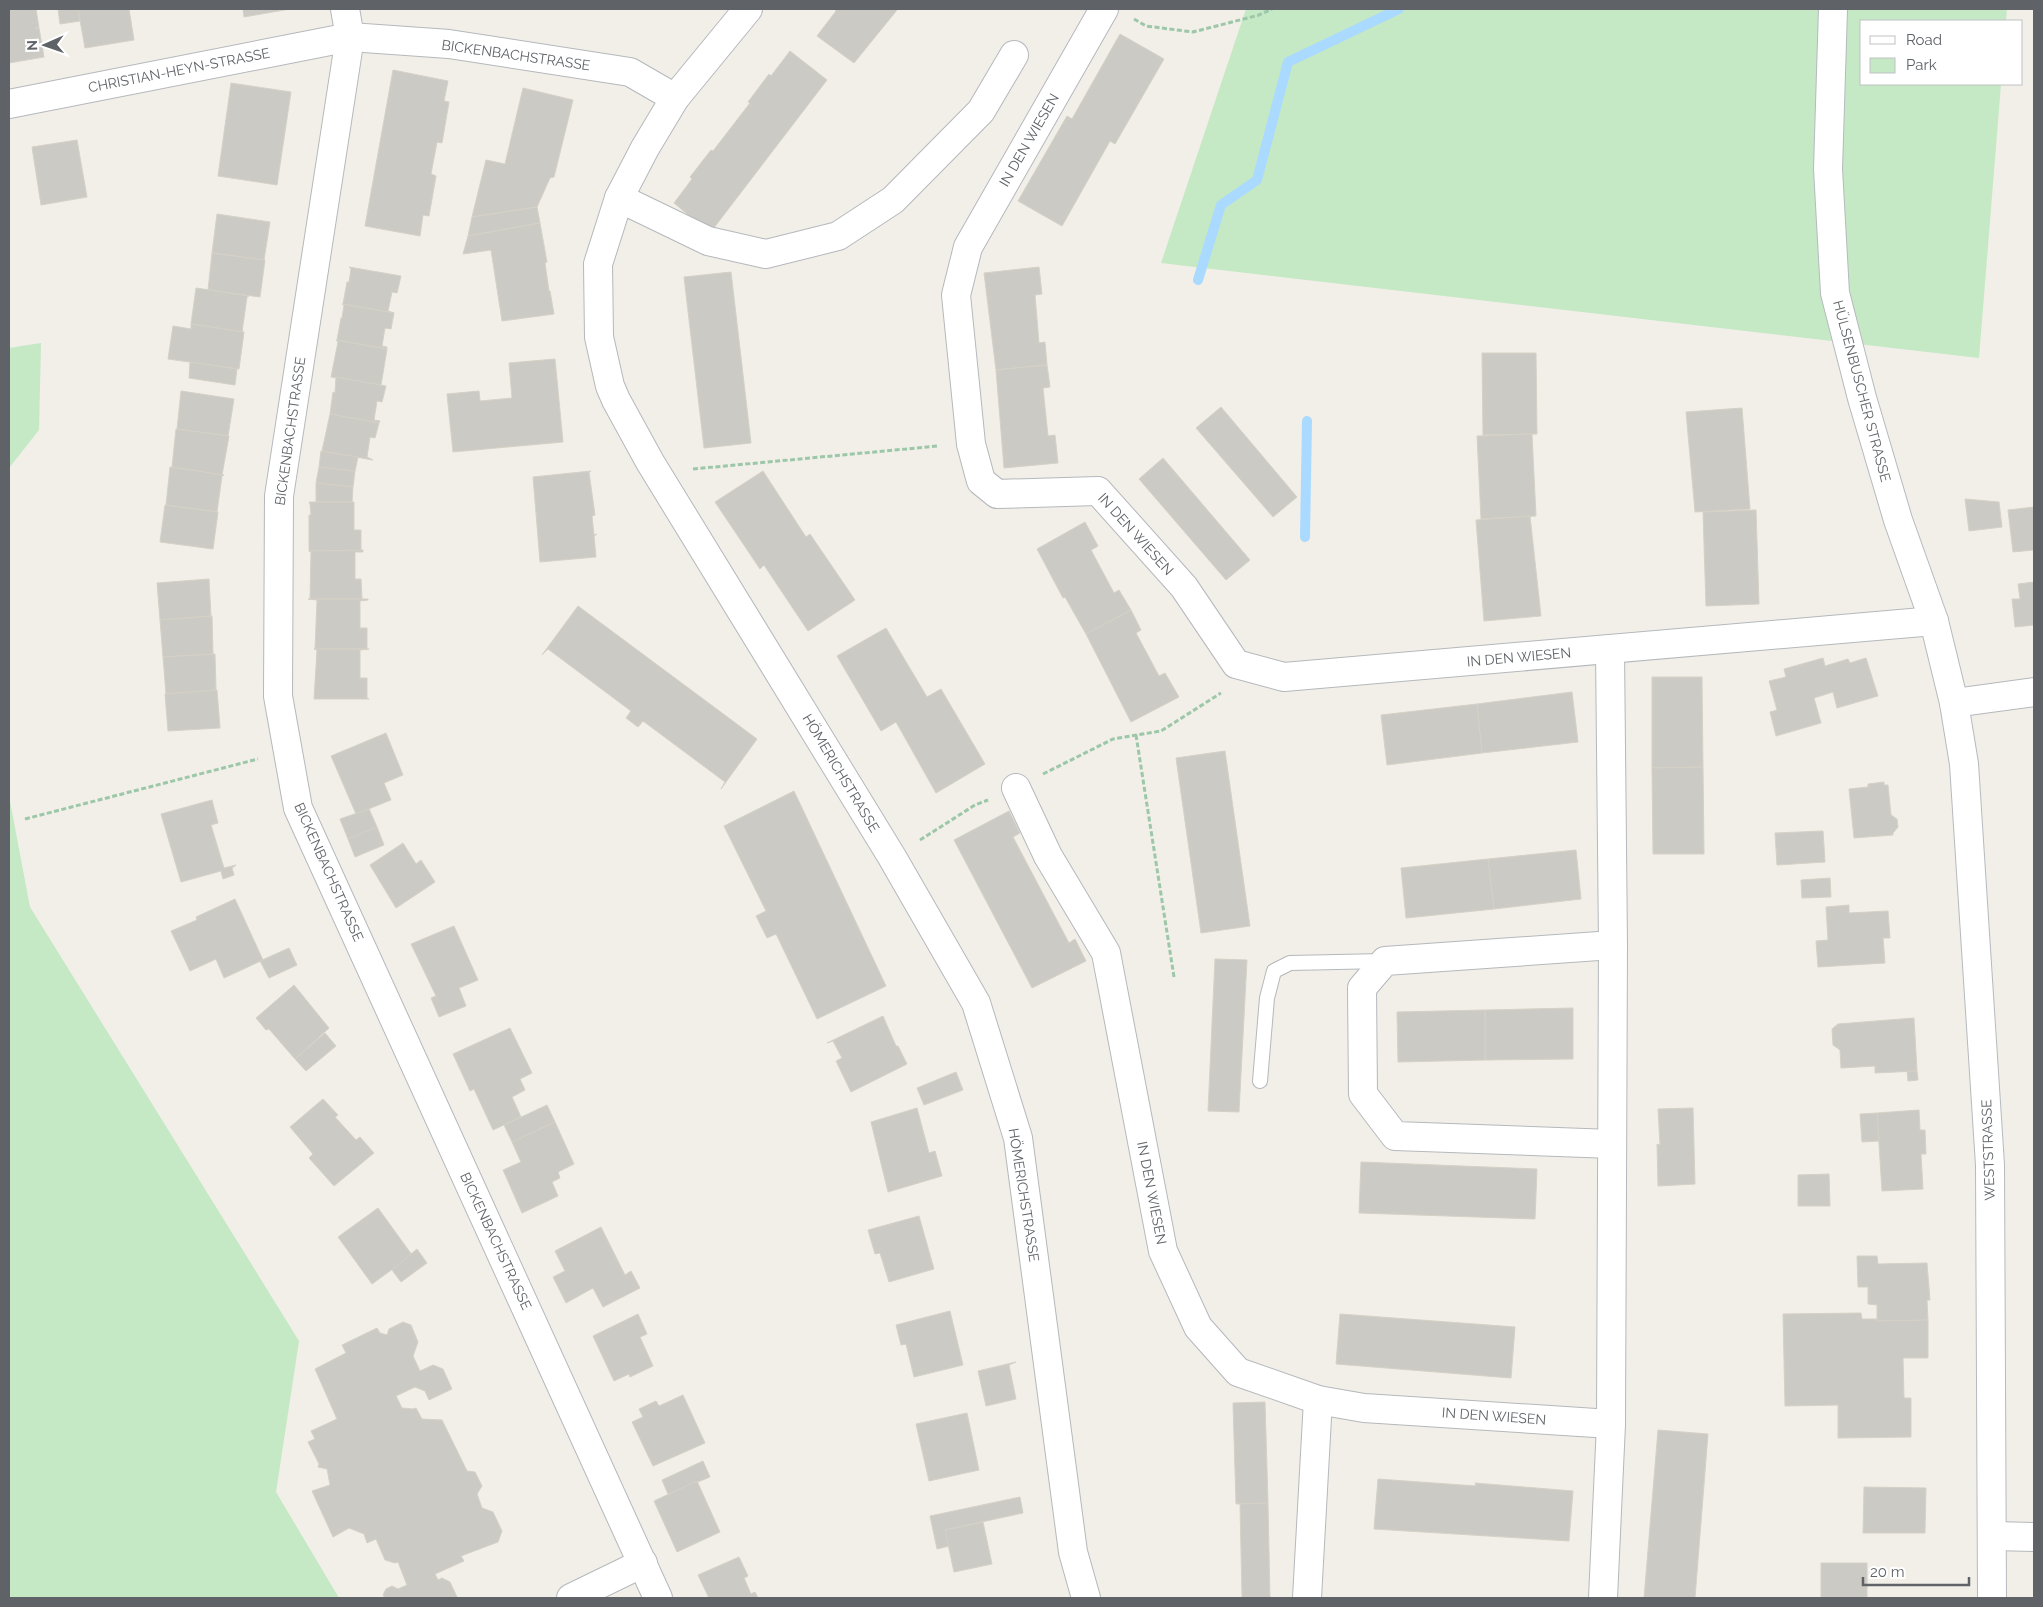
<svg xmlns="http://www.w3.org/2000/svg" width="2043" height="1607" font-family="Raleway,sans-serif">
  <rect width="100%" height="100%" fill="#f1efe8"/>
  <g fill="#c5e8c5">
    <path d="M1246 9H2007L2006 21H1862V84H2001L1979 358 1161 263Z"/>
    <path d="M41 343 39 430 9 468V348Z"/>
    <path d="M9 796 30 907 299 1341 276 1492 339 1598H9Z"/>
  </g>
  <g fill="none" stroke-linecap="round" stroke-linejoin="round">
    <g stroke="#aadaff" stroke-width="10">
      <path d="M1198 280 1221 205 1257 180 1288 62 1399 9"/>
      <path d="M1305 537 1307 421"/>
    </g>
  </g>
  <g fill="#cccac5" stroke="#d6d1c6">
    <path d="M9 9H36L39 28H35H39L44 57 9 63Z"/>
    <path d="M58 9H78L80 21 60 24Z"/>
    <path d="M78 9H129L134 40 85 48Z"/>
    <path d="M243 9H290L244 17Z"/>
    <path d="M834 9H895L897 10 854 63 817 36 836 11Z"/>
    <path d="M1120 34 1164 59 1115 144 1110 141 1062 226 1018 201 1067 116 1072 119Z"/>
    <path d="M790 51 827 80 710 233 674 203 692 179 690 177 711 150 713 151 750 103 748 102 769 74 771 76Z"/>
    <path d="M393 70 448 81 444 101 449 102 442 143 437 142 431 174 436 176 429 216 423 215 420 236 365 226Z"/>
    <path d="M231 83 291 92 277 185 218 176Z"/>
    <path d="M523 88 573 100 554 177 550 178 537 207 472 217 486 160 505 164Z"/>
    <path d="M77 140 87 197 41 205 32 147Z"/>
    <path d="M537 207 540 223 468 236 472 217Z"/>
    <path d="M217 214 270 222 264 260 212 253Z"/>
    <path d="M540 223 547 262 545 263 549 291H550L554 314 502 321 491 250 463 254 468 236Z"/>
    <path d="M212 253 265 260 260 297 208 290Z"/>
    <path d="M349 267 401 276 397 293 392 292 388 311 394 313 343 304 347 282H349L351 269Z"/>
    <path d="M1039 267 1042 294 1035 295 1039 343 1045 342 1047 365 996 370 984 273Z"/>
    <path d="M731 272 751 443 704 448 684 277Z"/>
    <path d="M196 288 249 296 247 297 242 332 191 324Z"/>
    <path d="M342 304 394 313 391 329 385 328 382 346 387 347V349L337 340 341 318H342L344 305Z"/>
    <path d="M191 324 244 332 239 369 168 359 173 326 191 329Z"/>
    <path d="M336 340 387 349 381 385 331 377 338 342Z"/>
    <path d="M1482 353H1536L1537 434 1483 435Z"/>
    <path d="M555 359 563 442 453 452 447 394 479 391 480 401 512 398 509 363Z"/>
    <path d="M190 362 237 369 235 385 189 378Z"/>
    <path d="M1047 365 1050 387 1043 388 1048 436 1055 435 1058 463 1004 468 996 370Z"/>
    <path d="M336 377 386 386 382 402 377 401 374 420 380 421 379 423 330 414 333 392 335 393Z"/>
    <path d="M181 391 234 399 228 436 177 429Z"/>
    <path d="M1221 407 1297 497 1273 517 1196 428Z"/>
    <path d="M1742 408 1750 509 1695 512 1686 412Z"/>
    <path d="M330 414 379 423 375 438 370 437 367 457 373 460 322 451Z"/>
    <path d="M176 429 229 436 222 475 172 467Z"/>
    <path d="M1532 434 1536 516 1481 519 1477 436Z"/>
    <path d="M321 451 358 457 355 471 319 467Z"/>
    <path d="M1163 458 1250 560 1226 580 1139 479Z"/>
    <path d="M170 467 224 475 222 476 217 512 166 505Z"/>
    <path d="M319 467 355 471 353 487 316 483Z"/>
    <path d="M591 471 589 472 595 515 592 516 594 535 597 534 594 536 596 557 540 562 533 477Z"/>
    <path d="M763 471 806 537 810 534 855 600 808 631 764 565 760 569 715 502Z"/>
    <path d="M316 483 353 487 352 502H316Z"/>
    <path d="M1965 499 1999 502 2002 527 1969 531Z"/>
    <path d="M309 502H354V530H361V551H309V515H311L310 504Z"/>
    <path d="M165 505 218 512 213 549 160 542Z"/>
    <path d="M2034 507V550L2013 552 2008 510Z"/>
    <path d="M1756 510 1759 604 1706 606 1703 512Z"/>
    <path d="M1530 516 1541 616 1484 621 1476 520Z"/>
    <path d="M1085 522 1098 546 1091 550 1114 593 1119 590 1131 610 1086 634 1065 597 1063 598 1037 549Z"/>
    <path d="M363 550V552H355V579H361L362 599H310L311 552 309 551Z"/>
    <path d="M209 579 211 616 160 620 157 583Z"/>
    <path d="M2034 582V625L2015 627 2012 599H2020L2018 584Z"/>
    <path d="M308 599H368V600L360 601V628H367V649H315L317 600Z"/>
    <path d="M578 606 757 739 721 789 725 782 643 721 638 727 626 718 631 711 548 649 542 655Z"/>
    <path d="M1131 610 1141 630 1136 633 1159 676 1165 673 1179 697 1131 722 1086 634Z"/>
    <path d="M212 616 213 654 163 657 160 620Z"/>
    <path d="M886 628 927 697 941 689 985 764 936 793 896 722 881 731 837 656Z"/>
    <path d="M314 649H369L360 650V678H367V698L369 699H314L317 650Z"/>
    <path d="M215 654 216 690 166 694 163 657Z"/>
    <path d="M1823 658 1825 666 1848 659 1850 663 1866 658 1878 696 1837 708 1833 692 1814 698 1821 723 1776 736 1770 712 1777 710 1769 681 1786 677 1784 669Z"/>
    <path d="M1652 677H1702L1703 767 1652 768Z"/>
    <path d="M217 690 220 728 168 731 165 694Z"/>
    <path d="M1572 692 1578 742 1482 753 1477 704Z"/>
    <path d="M1477 704 1482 753 1387 765 1381 715Z"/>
    <path d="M386 733 403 775 384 783 391 800 356 814 331 756Z"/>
    <path d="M1225 751 1250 926 1201 933 1176 758Z"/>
    <path d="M1703 767 1704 854H1653L1652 768Z"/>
    <path d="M1884 782V785H1888L1891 815 1897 819 1898 827 1893 833V835L1854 838 1849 789 1868 787V784Z"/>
    <path d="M794 791 886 986 817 1019 776 934 767 938 756 916 766 911 724 826Z"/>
    <path d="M212 800 218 823 211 825 224 868 236 865 232 868 234 875 223 879 221 871 181 882 161 814Z"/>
    <path d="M369 809 377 827 348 839 340 819Z"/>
    <path d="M1009 811 1020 833 1013 837 1069 943 1075 939 1086 961 1032 988 954 840Z"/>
    <path d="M377 827 384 845 355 857 348 839Z"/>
    <path d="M1823 831 1825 862 1777 865 1775 833Z"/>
    <path d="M403 843 416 864 421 860 435 882 396 908 370 865Z"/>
    <path d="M1576 850 1581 899 1494 909 1488 859Z"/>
    <path d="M1488 859 1494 909 1406 918 1401 868Z"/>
    <path d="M1830 878 1831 897 1802 898 1801 880Z"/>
    <path d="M235 899 263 960 224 978 216 959 190 971 171 931 197 920 196 917Z"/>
    <path d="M1849 905V913L1888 911 1890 938H1883L1885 963 1818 967 1816 941 1828 940 1826 907Z"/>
    <path d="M454 926 478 980 459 988 466 1006 439 1017 431 998 436 996 411 944Z"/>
    <path d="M289 948 297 965 269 978 260 961Z"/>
    <path d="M1215 959 1247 960 1239 1112 1208 1111Z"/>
    <path d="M294 985 329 1028 295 1059 269 1029 266 1030 256 1018Z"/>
    <path d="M1573 1008V1059L1485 1060V1010Z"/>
    <path d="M1485 1010V1060L1398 1062 1397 1012Z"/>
    <path d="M883 1016 896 1046H898L907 1064 851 1092 836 1061 842 1058 833 1041 827 1043Z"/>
    <path d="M1914 1018 1917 1071 1875 1073V1066L1841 1068 1840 1050 1833 1045 1832 1029 1838 1024Z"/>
    <path d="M510 1028 532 1073 520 1079 525 1090 512 1097 521 1117 493 1130 474 1089 470 1091 453 1054Z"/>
    <path d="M325 1033 336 1046 306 1071 295 1059Z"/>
    <path d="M1907 1071H1917L1918 1080 1908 1081Z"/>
    <path d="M956 1072 963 1090 924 1105 917 1088Z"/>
    <path d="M323 1099 338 1115 335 1117 356 1140 360 1137 374 1153 334 1186 309 1158 313 1154 290 1127Z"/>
    <path d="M547 1105 555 1122 512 1142 504 1125Z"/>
    <path d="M917 1108 929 1153 935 1151 942 1176 888 1192 871 1122Z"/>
    <path d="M1693 1108 1695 1184 1658 1186 1657 1144 1660 1145 1658 1109Z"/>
    <path d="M1919 1110 1920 1130H1925L1926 1154H1921L1923 1189 1882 1191 1877 1113Z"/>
    <path d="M1877 1113 1879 1141 1862 1142 1860 1114Z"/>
    <path d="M555 1122 574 1164 558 1172 560 1178 552 1182 558 1196 522 1213 503 1170 521 1162 512 1142Z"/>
    <path d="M1361 1162 1537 1169 1535 1219 1359 1213Z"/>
    <path d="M1829 1174 1830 1206H1798V1175Z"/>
    <path d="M378 1208 412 1255 372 1284 338 1237Z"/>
    <path d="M919 1216 934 1269 889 1282 880 1253 875 1254 868 1230Z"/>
    <path d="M601 1227 625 1275 631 1271 640 1288 603 1307 593 1288 566 1303 553 1277 565 1271 555 1251Z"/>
    <path d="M417 1249 427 1263 401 1282 392 1270Z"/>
    <path d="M1857 1256H1877L1878 1264 1927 1263 1930 1300H1927L1928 1320 1877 1321V1305L1868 1304V1287H1858Z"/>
    <path d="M950 1311 963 1365 914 1377 906 1344 901 1345 896 1325Z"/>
    <path d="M1861 1313 1862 1319H1877V1321L1928 1320V1358H1903L1904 1398H1911V1437L1838 1438V1405L1785 1406 1783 1314Z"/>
    <path d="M638 1314 647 1334 640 1337 653 1366 630 1377 629 1374 614 1381 593 1336Z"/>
    <path d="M1340 1314 1515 1327 1511 1378 1336 1364Z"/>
    <path d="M403 1322 411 1325 418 1342 413 1356 420 1371 433 1365 443 1369 452 1389 429 1400 425 1391 415 1387 396 1396 402 1408 413 1409 416 1408 422 1419 442 1420 467 1471 475 1472 482 1486 477 1494 482 1508 493 1512 502 1531 498 1542 461 1556 464 1561 435 1574 438 1580 442 1578 450 1582 457 1597 455 1598H385L383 1595 386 1589 392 1586 398 1589 407 1585 398 1562 395 1563 385 1560 376 1539 367 1543 364 1534 349 1528 333 1537 312 1491 330 1485 327 1469 318 1467 319 1464 308 1442 315 1439 311 1431 337 1419 315 1369 346 1353 342 1345 377 1328 380 1333 387 1335 389 1329Z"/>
    <path d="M1016 1362 1009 1365 1016 1399 986 1406 978 1371Z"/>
    <path d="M683 1395 705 1443 653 1466 632 1422 643 1417 639 1409 656 1401 659 1406Z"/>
    <path d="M1265 1402 1268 1503 1236 1504 1233 1403Z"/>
    <path d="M967 1413 979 1470 929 1481 916 1424Z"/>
    <path d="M1658 1430 1708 1434 1695 1598H1644Z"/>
    <path d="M703 1461 710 1477 668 1494 662 1480Z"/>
    <path d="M1378 1479 1476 1486 1475 1483 1573 1491 1569 1541 1374 1529Z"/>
    <path d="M697 1481 720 1532 677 1552 654 1501Z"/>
    <path d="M1864 1487 1926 1488 1925 1533H1863Z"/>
    <path d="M1020 1497 1023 1513 945 1530 949 1546 937 1549 930 1516Z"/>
    <path d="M1268 1503 1270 1598H1242L1240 1504Z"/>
    <path d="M983 1522 992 1564 954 1572 945 1530Z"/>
    <path d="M739 1557 748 1576 744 1578 751 1594 755 1592 758 1598H709L698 1575Z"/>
    <rect x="1821" y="1563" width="46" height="35"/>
  </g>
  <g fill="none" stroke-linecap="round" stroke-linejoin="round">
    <g stroke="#b5b8bc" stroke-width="16">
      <path id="service" d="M1260 1081 1267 998 1274 971 1290 963 1384 961"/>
    </g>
    <g stroke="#b5b8bc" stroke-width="30">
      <g id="minor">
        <path d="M345 9 350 37 279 496 278 696 298 808 658 1598"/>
        <path d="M748 9 675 98 645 148 619 198 598 264 599 337 610 386 616 400 650 462 892 857 976 1003 1018 1138 1073 1552 1086 1598"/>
        <path d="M1104 9 968 247 956 295 971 444 981 481 997 494 1098 491 1184 587 1236 664 1284 677 1934 621"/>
        <path d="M9 104 350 37 449 44 630 72 675 98"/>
        <path d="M619 198 708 241 766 254 838 236 893 200 981 111 1014 55"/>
        <path d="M1954 703 2034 692"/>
        <path d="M1016 788 1048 856 1106 953 1163 1251 1198 1327 1238 1372 1318 1400 1364 1408 1611 1424"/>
        <path d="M1612 1144 1395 1136 1363 1094 1362 988 1385 961 1613 945"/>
        <path d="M1993 1536 2034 1537"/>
        <path d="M571 1598 643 1563"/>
        <path d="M1307 1598 1318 1400"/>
        <path d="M1603 1598 1611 1424 1613 945 1610 649"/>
      </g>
    </g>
    <g stroke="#b6babf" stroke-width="30">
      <path id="secondary" d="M1833 9 1828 169 1835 293 1862 398 1898 520 1934 621 1954 703 1964 764 1990 1165 1992 1598"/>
    </g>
    <g stroke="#9cc7a9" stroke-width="3" stroke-dasharray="5 2.5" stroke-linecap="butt">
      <path d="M1134 19 1146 26 1193 32 1259 15 1272 9"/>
      <path d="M693 469 938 446"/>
      <path d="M1136 735 1174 977"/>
      <path d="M1043 774 1113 739 1161 731 1221 693"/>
      <path d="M25 819 258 759"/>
      <path d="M920 840 975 805 988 800"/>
    </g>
    <use href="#service" stroke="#fff" stroke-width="14"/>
    <use href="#minor" stroke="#fff" stroke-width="28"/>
    <use href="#secondary" stroke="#fff" stroke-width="28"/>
  </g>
  <g text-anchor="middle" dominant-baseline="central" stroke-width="5" stroke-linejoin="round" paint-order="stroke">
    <g font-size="14" fill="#5f6368" stroke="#fff">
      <text transform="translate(516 55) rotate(8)">BICKENBACHSTRASSE</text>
      <text transform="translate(179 70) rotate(-11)">CHRISTIAN-HEYN-STRASSE</text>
      <text transform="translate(1029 140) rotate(-60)">IN DEN WIESEN</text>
      <text transform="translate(1862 391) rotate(75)">HÜLSENBUSCHER STRASSE</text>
      <text transform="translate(290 431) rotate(-82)">BICKENBACHSTRASSE</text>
      <text transform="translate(1136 534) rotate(48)">IN DEN WIESEN</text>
      <text transform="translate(1519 657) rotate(-5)">IN DEN WIESEN</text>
      <text transform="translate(841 773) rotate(59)">HÖMERICHSTRASSE</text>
      <text transform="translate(329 872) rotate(66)">BICKENBACHSTRASSE</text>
      <text transform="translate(1988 1150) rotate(-92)">WESTSTRASSE</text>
      <text transform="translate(1152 1193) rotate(79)">IN DEN WIESEN</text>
      <text transform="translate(1024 1195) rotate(81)">HÖMERICHSTRASSE</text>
      <text transform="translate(496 1241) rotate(65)">BICKENBACHSTRASSE</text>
      <text transform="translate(1494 1416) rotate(4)">IN DEN WIESEN</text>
    </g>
  </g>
  <rect width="2043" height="1607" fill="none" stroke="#5f6368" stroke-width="20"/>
  <rect x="1860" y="20" width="162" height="65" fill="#ffffff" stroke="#bfc1c3"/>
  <rect x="1870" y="36" width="25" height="8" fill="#ffffff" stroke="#bfc1c3"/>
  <text x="1906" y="45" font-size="15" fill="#5f6368">Road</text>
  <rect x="1870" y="58" width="25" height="15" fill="#c5e8c5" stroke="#bfc1c3"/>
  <text x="1906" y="70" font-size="15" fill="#5f6368">Park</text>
  <g transform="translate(45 45) rotate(268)" stroke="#ffffff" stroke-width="4" paint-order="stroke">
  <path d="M0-4L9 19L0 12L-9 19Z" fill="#5f6368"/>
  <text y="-8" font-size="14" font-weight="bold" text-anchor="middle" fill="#5f6368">N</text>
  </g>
  <path d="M1863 1577v8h106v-8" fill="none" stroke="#5f6368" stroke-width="2.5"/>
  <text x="1870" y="1577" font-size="15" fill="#5f6368" stroke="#ffffff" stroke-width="4" paint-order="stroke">20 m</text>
</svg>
